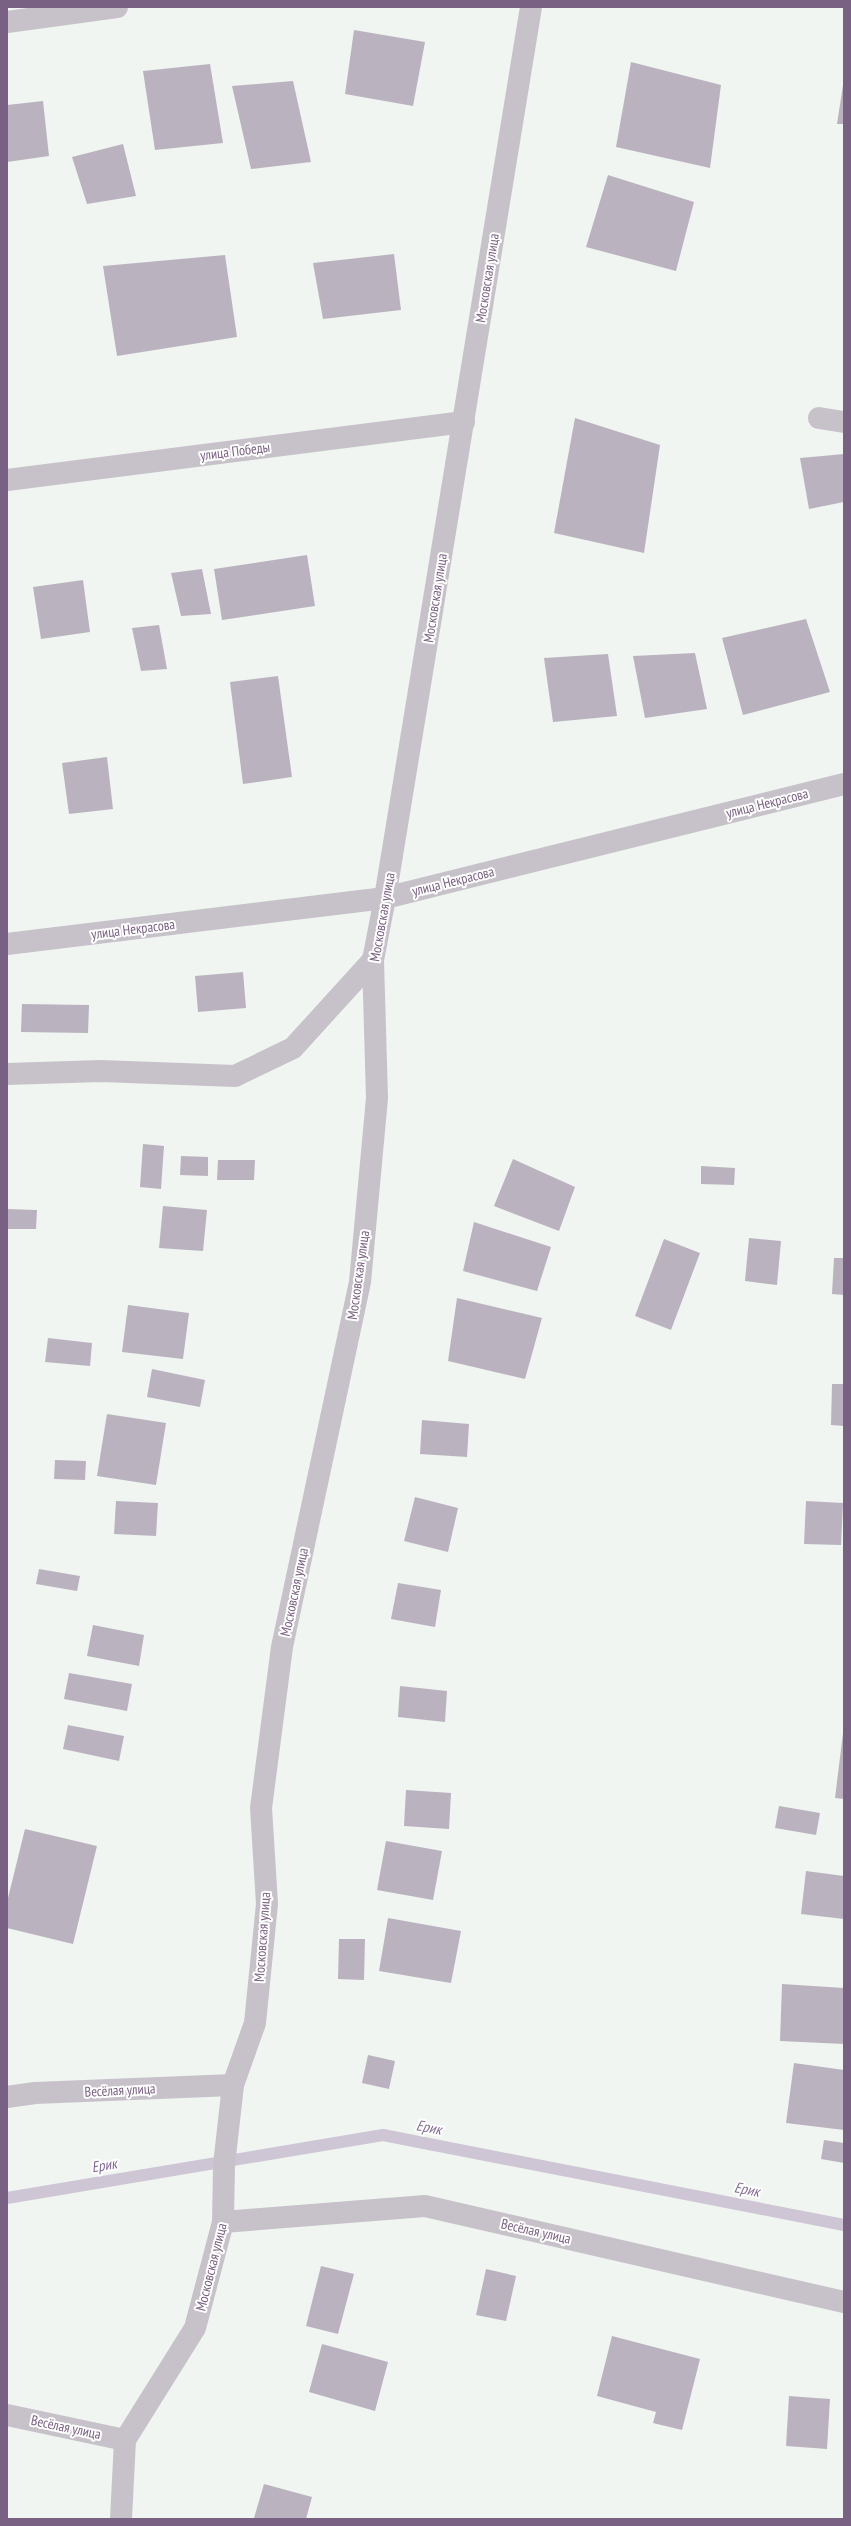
<svg xmlns="http://www.w3.org/2000/svg" width="851" height="2526" font-family="'PT Sans Narrow',sans-serif">
  <rect width="100%" height="100%" fill="#f0f5f1"/>
  <g fill="none" stroke-linecap="round" stroke-linejoin="round">
    <path stroke="#cec6d4" stroke-width="12" d="M7 2198 383 2135 844 2225"/>
  </g>
  <g fill="#bab3bf">
    <path d="M354 30 425 42 413 106 345 94Z"/>
    <path d="M631 62 721 85 710 168 616 147Z"/>
    <path d="M210 64 223 143 155 150 143 71Z"/>
    <path d="M293 81 311 162 251 169 232 86Z"/>
    <path d="M843 85 844 124H837Z"/>
    <path d="M43 101 49 156 7 162V105Z"/>
    <path d="M123 144 136 196 87 204 72 157Z"/>
    <path d="M608 175 694 202 676 271 586 247Z"/>
    <path d="M394 254 401 310 323 319 313 263Z"/>
    <path d="M225 255 237 337 117 356 103 266Z"/>
    <path d="M575 418 660 445 644 553 554 533Z"/>
    <path d="M844 454V502L809 509 800 458Z"/>
    <path d="M307 555 315 606 222 620 214 569Z"/>
    <path d="M202 569 211 614 181 616 171 573Z"/>
    <path d="M83 580 90 632 41 639 33 587Z"/>
    <path d="M806 619 830 692 743 715 722 638Z"/>
    <path d="M159 625 167 669 141 671 132 628Z"/>
    <path d="M695 653 707 709 645 718 633 656Z"/>
    <path d="M608 654 617 716 553 722 544 658Z"/>
    <path d="M278 676 292 777 243 784 230 682Z"/>
    <path d="M107 757 113 809 69 814 62 763Z"/>
    <path d="M243 972 246 1008 198 1012 195 976Z"/>
    <path d="M22 1004 89 1005 88 1033 21 1032Z"/>
    <path d="M143 1144 164 1146 161 1189 140 1187Z"/>
    <path d="M181 1156 208 1157V1176L180 1175Z"/>
    <path d="M513 1159 575 1187 559 1231 494 1206Z"/>
    <path d="M218 1160H255L254 1180H217Z"/>
    <path d="M701 1166 735 1168 734 1185 701 1184Z"/>
    <path d="M163 1206 207 1210 203 1251 159 1248Z"/>
    <path d="M7 1209 37 1210 36 1229H7Z"/>
    <path d="M474 1222 551 1247 537 1291 463 1271Z"/>
    <path d="M749 1238 781 1241 777 1285 745 1281Z"/>
    <path d="M664 1239 700 1253 671 1330 635 1316Z"/>
    <path d="M834 1258H844V1295L832 1294Z"/>
    <path d="M457 1298 542 1318 525 1379 448 1361Z"/>
    <path d="M128 1305 189 1313 183 1359 122 1352Z"/>
    <path d="M48 1338 92 1343 90 1366 45 1362Z"/>
    <path d="M152 1369 205 1380 200 1407 147 1397Z"/>
    <path d="M832 1384H844V1426L831 1425Z"/>
    <path d="M107 1414 166 1423 156 1485 97 1476Z"/>
    <path d="M422 1420 469 1424 467 1457 420 1454Z"/>
    <path d="M55 1460 86 1461 85 1480 54 1479Z"/>
    <path d="M415 1497 458 1508 448 1552 404 1541Z"/>
    <path d="M116 1501 158 1503 156 1536 114 1534Z"/>
    <path d="M806 1501 843 1503 841 1545 804 1544Z"/>
    <path d="M39 1569 80 1576 77 1591 36 1584Z"/>
    <path d="M398 1583 441 1590 435 1627 391 1619Z"/>
    <path d="M93 1625 144 1635 139 1666 87 1656Z"/>
    <path d="M69 1673 132 1684 127 1711 64 1699Z"/>
    <path d="M400 1686 447 1691 445 1722 398 1717Z"/>
    <path d="M68 1725 124 1736 119 1761 63 1749Z"/>
    <path d="M843 1733H844V1799L835 1798Z"/>
    <path d="M406 1790 451 1793 449 1829 404 1826Z"/>
    <path d="M779 1806 820 1813 816 1835 775 1828Z"/>
    <path d="M25 1829 97 1846 73 1944 7 1928V1902Z"/>
    <path d="M386 1841 442 1851 433 1900 377 1890Z"/>
    <path d="M806 1871 844 1876V1919L801 1914Z"/>
    <path d="M388 1918 461 1931 451 1983 379 1971Z"/>
    <path d="M339 1939H365L364 1980 338 1979Z"/>
    <path d="M782 1984 844 1988V2044L780 2041Z"/>
    <path d="M368 2055 395 2061 389 2089 362 2083Z"/>
    <path d="M794 2063 844 2070V2130L786 2123Z"/>
    <path d="M824 2140 844 2143V2163L821 2159Z"/>
    <path d="M321 2266 354 2274 338 2334 306 2326Z"/>
    <path d="M486 2269 516 2276 506 2321 476 2315Z"/>
    <path d="M612 2336 700 2359 682 2430 653 2423 656 2412 597 2396Z"/>
    <path d="M322 2344 388 2362 375 2411 309 2392Z"/>
    <path d="M789 2396 830 2399 827 2449 786 2446Z"/>
    <path d="M264 2484 312 2497 306 2519 254 2518Z"/>
  </g>
  <g fill="none" stroke-linecap="round" stroke-linejoin="round">
    <g stroke="#c7c2c9" stroke-width="22">
      <path d="M7 22 117 7"/>
      <path d="M819 418 844 422"/>
      <path d="M7 480 464 422"/>
      <path d="M7 944 385 898 844 784"/>
      <path d="M7 1074 101 1071 235 1076 293 1048 373 960"/>
      <path d="M7 2097 35 2093 233 2085"/>
      <path d="M223 2222 425 2206 844 2302"/>
      <path d="M7 2415 125 2440"/>
      <path d="M121 2519 125 2440 195 2328 223 2222 224 2165 233 2085 255 2023 267 1904 261 1808 282 1647 360 1282 377 1098 373 960 385 898 531 7"/>
    </g>
  </g>
  <g text-anchor="middle" dominant-baseline="central" stroke-width="4" stroke-linejoin="round" paint-order="stroke">
    <g font-size="14" fill="#796184" stroke="#fff">
      <text transform="translate(487 278) rotate(-81)">Московская улица</text>
      <text transform="translate(235 451) rotate(-7)">улица Победы</text>
      <text transform="translate(435 598) rotate(-81)">Московская улица</text>
      <text transform="translate(767 803) rotate(-14)">улица Некрасова</text>
      <text transform="translate(453 881) rotate(-14)">улица Некрасова</text>
      <text transform="translate(382 917) rotate(-80)">Московская улица</text>
      <text transform="translate(133 929) rotate(-7)">улица Некрасова</text>
      <text transform="translate(358 1275) rotate(-82)">Московская улица</text>
      <text transform="translate(294 1592) rotate(-78)">Московская улица</text>
      <text transform="translate(262 1937) rotate(-86)">Московская улица</text>
      <text transform="translate(120 2090) rotate(-3)">Весёлая улица</text>
      <text transform="translate(536 2231) rotate(13)">Весёлая улица</text>
      <text transform="translate(211 2267) rotate(-76)">Московская улица</text>
      <text transform="translate(66 2427) rotate(12)">Весёлая улица</text>
    </g>
    <g font-size="15" font-style="italic" fill="#826a97" stroke="#fff">
      <text transform="translate(429 2127) rotate(11)">Ерик</text>
      <text transform="translate(104 2165) rotate(-10)">Ерик</text>
      <text transform="translate(747 2189) rotate(11)">Ерик</text>
    </g>
  </g>
  <rect width="851" height="2526" fill="none" stroke="#796184" stroke-width="16"/>
</svg>
